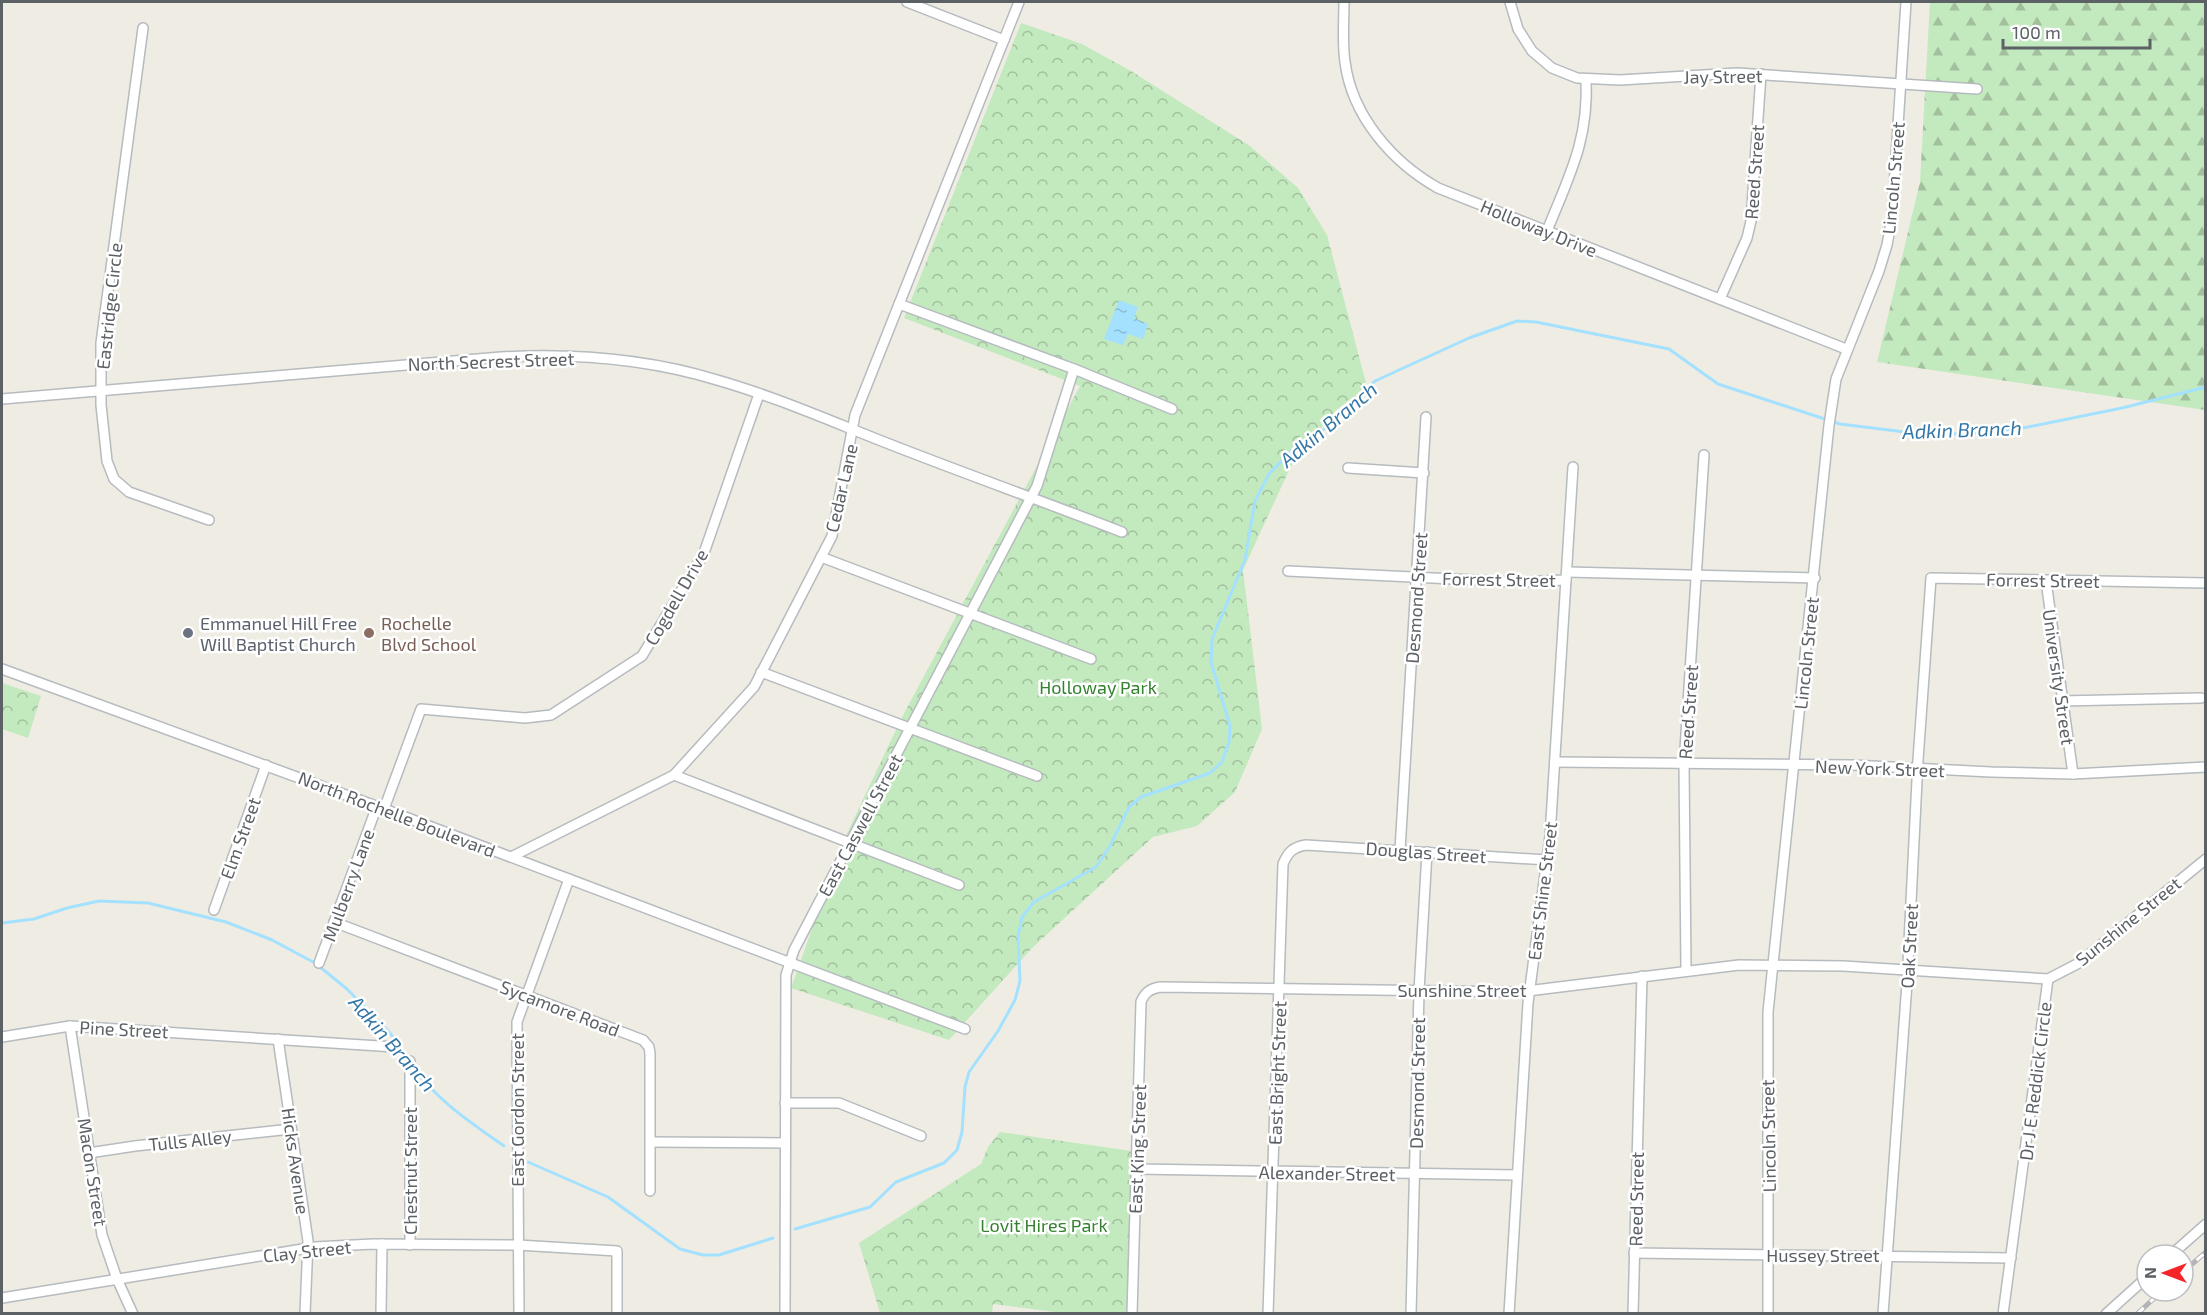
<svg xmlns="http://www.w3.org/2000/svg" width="2207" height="1315" font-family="'Exo 2',sans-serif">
  <defs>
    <pattern id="forest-firs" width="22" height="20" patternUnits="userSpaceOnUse" patternTransform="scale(1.5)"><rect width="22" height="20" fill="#c3e9be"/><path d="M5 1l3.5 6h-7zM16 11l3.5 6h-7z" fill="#a2c09e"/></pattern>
    <pattern id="park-crowns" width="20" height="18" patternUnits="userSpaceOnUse" patternTransform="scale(1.5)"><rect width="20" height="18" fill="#c3e9be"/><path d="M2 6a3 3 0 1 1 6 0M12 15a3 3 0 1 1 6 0" fill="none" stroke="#a2c09e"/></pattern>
    <pattern id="water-ripples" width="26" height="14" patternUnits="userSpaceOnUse" patternTransform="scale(1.5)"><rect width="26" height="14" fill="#a4e1ff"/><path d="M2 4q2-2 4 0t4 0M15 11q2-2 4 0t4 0" fill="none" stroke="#89bad2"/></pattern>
  </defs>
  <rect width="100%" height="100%" fill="#efece4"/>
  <path fill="url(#forest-firs)" d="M1930 2H2205V410L1877 362 1920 182Z"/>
  <g fill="url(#park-crowns)">
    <path d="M1021 23 1082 44 1131 71 1250 146 1298 188 1327 235 1367 387 1336 410 1291 466 1243 570 1262 729 1235 792 1197 826 1153 837 1032 948 949 1040 791 988 842 844 902 717 1080 386 904 318Z"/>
    <path d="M2 683 41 696 28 738 2 729Z"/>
    <path d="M1000 1132 1138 1152 1127 1313H1062L993 1304 992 1313H880L859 1243 981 1164 988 1147Z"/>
  </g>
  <path fill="url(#water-ripples)" d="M1119 300 1138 307 1134 318 1148 324 1143 339 1128 334 1123 345 1104 339Z"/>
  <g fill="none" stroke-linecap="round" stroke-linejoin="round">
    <g stroke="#a4e1ff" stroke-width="3">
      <path d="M2 923 34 919 67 908 99 901 148 903 226 922 272 940 315 963 347 989 390 1033 409 1060"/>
      <path d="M412 1065C436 1100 470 1122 504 1146"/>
      <path d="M528 1162 608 1197 680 1249 703 1255H719L773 1238"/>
      <path d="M795 1229 870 1207 896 1182 944 1163 957 1150 962 1132 965 1087 969 1072 998 1031 1015 1000 1020 981 1018 936 1022 917 1034 902 1096 867 1110 846 1129 807 1141 797 1210 773 1222 762 1229 742 1230 726 1211 662 1212 639 1245 560 1255 501 1269 474 1297 445 1322 431 1375 381 1469 338 1517 321 1536 322 1669 349 1718 384 1840 424 1913 433 1966 434 2023 428 2122 408 2206 387"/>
    </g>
    <g stroke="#b6bbbf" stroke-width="12">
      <g id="street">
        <path d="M907 2 1004 40"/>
        <path d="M1344 2C1344 21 1342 42 1345 62 1352 116 1392 162 1438 188L1846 349"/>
        <path d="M1510 2 1518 29 1532 51 1552 68 1577 78 1620 80 1737 73 1977 89"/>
        <path d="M143 28 101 343V405L107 461 114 479 129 492 209 520"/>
        <path d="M1547 231C1569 176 1589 140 1586 79"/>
        <path d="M1720 299 1747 238 1751 221 1761 74"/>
        <path d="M899 304 1074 369 1172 409"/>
        <path d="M2 399 501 357C573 353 648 359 717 380 773 396 826 419 879 440 960 472 1042 501 1122 532"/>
        <path d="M1348 468 1424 473"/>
        <path d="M821 557 1091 659"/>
        <path d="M1288 571 1515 582 1566 580"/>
        <path d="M1567 572 1815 578"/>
        <path d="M2046 581 2073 774"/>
        <path d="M2 669 384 809 965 1029"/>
        <path d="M761 672 1037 776"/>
        <path d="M2061 701 2201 698"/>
        <path d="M1555 762 1852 765 1991 772 2073 774 2206 767"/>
        <path d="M674 775 959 885"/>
        <path d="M384 809 421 709 525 718 551 715 642 656 704 553 759 394"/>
        <path d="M1400 850 1426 417"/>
        <path d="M511 857 674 775 754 687 832 536 855 415 1019 2"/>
        <path d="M214 910 266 765"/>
        <path d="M334 922 643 1040 649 1047 650 1054V1191"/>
        <path d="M319 963 377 806"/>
        <path d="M1686 970 1684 765 1704 455"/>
        <path d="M2048 979 2079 963 2206 859"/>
        <path d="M70 1026 102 1235 117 1279 133 1314"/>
        <path d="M2 1037 70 1026 395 1047"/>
        <path d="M278 1039 308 1241 305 1314"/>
        <path d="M410 1061V1245"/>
        <path d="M785 1103H839L921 1136"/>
        <path d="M651 1142 785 1143"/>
        <path d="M89 1153 135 1146 291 1129"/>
        <path d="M1137 1169 1517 1175"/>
        <path d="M1634 1253 2011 1258"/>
        <path d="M2171 1255 2206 1224"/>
        <path d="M2 1298 315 1247 373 1244 518 1245 617 1251V1314"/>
        <path d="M381 1314 382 1244"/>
        <path d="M519 1314 517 1022 569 879"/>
        <path d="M785 1314 786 975 794 950 1037 486 1074 369"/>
        <path d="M1132 1314 1141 1002C1145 992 1150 989 1160 987L1519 992 1739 965 1843 966 2048 979"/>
        <path d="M1268 1314 1283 864C1288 852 1293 847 1306 845L1547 860"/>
        <path d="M1411 1314 1419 991 1427 852"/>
        <path d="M1509 1314 1528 1003 1550 836 1573 467"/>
        <path d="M1633 1314 1642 976"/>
        <path d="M1768 1314V1012L1829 425 1836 379 1879 271 1887 245 1892 218 1906 2"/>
        <path d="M1883 1314 1907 983 1918 760 1931 578 2206 583"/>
        <path d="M2003 1314 2048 979"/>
        <path d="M2106 1314 2147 1277"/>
      </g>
    </g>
    <use href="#street" stroke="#fff" stroke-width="9"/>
    <g stroke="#b3b4b5" stroke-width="5">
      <g id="rail">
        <path d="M2183 1272 2206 1252"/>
        <path d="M2137 1314 2162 1291"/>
      </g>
    </g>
    <use href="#rail" stroke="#fff" stroke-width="3" stroke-dasharray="9" stroke-linecap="butt"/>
  </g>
  <circle fill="#6b7280" stroke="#fff" stroke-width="2" cx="188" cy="633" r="6"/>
  <circle fill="#8d6e63" stroke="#fff" stroke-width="2" cx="369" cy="633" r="6"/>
  <g text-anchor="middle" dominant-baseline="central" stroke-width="5" stroke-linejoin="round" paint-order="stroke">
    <g font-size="18" fill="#5c6165" stroke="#fff">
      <text transform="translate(1723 76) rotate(-1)">Jay Street</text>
      <text transform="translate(1754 172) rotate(-86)">Reed Street</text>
      <text transform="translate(1893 178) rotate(-85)">Lincoln Street</text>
      <text transform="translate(1539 228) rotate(22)">Holloway Drive</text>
      <text transform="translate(109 306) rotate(-84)">Eastridge Circle</text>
      <text transform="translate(491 361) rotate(-2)">North Secrest Street</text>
      <text transform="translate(841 488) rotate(-77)">Cedar Lane</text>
      <text transform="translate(1499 579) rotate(1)">Forrest Street</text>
      <text transform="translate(2043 580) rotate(1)">Forrest Street</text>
      <text transform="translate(676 597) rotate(-60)">Cogdell Drive</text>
      <text transform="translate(1416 598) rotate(-86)">Desmond Street</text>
      <text transform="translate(1806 653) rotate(-84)">Lincoln Street</text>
      <text transform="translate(2059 677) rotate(82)">University Street</text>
      <text transform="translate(1688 712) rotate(-86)">Reed Street</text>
      <text transform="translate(1880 768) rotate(2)">New York Street</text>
      <text transform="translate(397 814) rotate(21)">North Rochelle Boulevard</text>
      <text transform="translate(860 825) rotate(-62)">East Caswell Street</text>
      <text transform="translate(240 838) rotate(-70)">Elm Street</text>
      <text transform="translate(1426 852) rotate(4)">Douglas Street</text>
      <text transform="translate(348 885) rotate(-70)">Mulberry Lane</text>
      <text transform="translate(1542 891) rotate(-83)">East Shine Street</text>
      <text transform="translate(2128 921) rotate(-39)">Sunshine Street</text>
      <text transform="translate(1909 946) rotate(-87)">Oak Street</text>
      <text x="1462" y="990">Sunshine Street</text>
      <text transform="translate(560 1008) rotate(21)">Sycamore Road</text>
      <text transform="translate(124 1029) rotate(3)">Pine Street</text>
      <text transform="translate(1277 1073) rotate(-88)">East Bright Street</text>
      <text transform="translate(2035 1081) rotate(-83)">Dr J E Reddick Circle</text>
      <text transform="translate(1417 1083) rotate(-89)">Desmond Street</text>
      <text transform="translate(517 1110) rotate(-90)">East Gordon Street</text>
      <text transform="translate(1768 1136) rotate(-91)">Lincoln Street</text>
      <text transform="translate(190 1140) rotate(-6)">Tulls Alley</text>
      <text transform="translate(1137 1149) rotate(-88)">East King Street</text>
      <text transform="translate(296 1161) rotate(82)">Hicks Avenue</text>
      <text transform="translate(410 1171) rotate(-90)">Chestnut Street</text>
      <text transform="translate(93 1172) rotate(81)">Macon Street</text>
      <text transform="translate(1327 1173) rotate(1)">Alexander Street</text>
      <text transform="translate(1636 1199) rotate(-89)">Reed Street</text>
      <text transform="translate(307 1251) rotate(-6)">Clay Street</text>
      <text x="1823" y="1255">Hussey Street</text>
    </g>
    <g font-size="18" fill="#5b616d" stroke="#fff" text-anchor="start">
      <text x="200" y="623">Emmanuel Hill Free<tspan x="200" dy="21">Will Baptist Church</tspan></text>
    </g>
    <g font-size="18" fill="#785e54" stroke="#fff" text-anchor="start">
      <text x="381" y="623">Rochelle<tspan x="381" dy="21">Blvd School</tspan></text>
    </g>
    <g font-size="18" fill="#32822e" stroke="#fff">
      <text x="1098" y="687">Holloway Park</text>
      <text x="1044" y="1225">Lovit Hires Park</text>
    </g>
    <g font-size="20" font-style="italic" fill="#3477a7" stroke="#fff">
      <text transform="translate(1328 424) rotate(-40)">Adkin Branch</text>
      <text transform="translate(1962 429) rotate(-2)">Adkin Branch</text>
      <text transform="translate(393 1043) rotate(49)">Adkin Branch</text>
    </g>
  </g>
  <rect width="2207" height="1315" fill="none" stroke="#5c6165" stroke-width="6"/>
  <g transform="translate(2165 1273) rotate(270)"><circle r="28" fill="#ffffff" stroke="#bec0c1" stroke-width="1.5"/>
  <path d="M0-4.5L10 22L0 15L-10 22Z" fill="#f52429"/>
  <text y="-9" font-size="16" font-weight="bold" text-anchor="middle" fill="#5c6165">N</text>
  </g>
  <path d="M2003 39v9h147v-9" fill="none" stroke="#5c6165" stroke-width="3"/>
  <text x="2012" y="39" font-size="18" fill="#5c6165" stroke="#ffffff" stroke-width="4.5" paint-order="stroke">100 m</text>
</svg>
